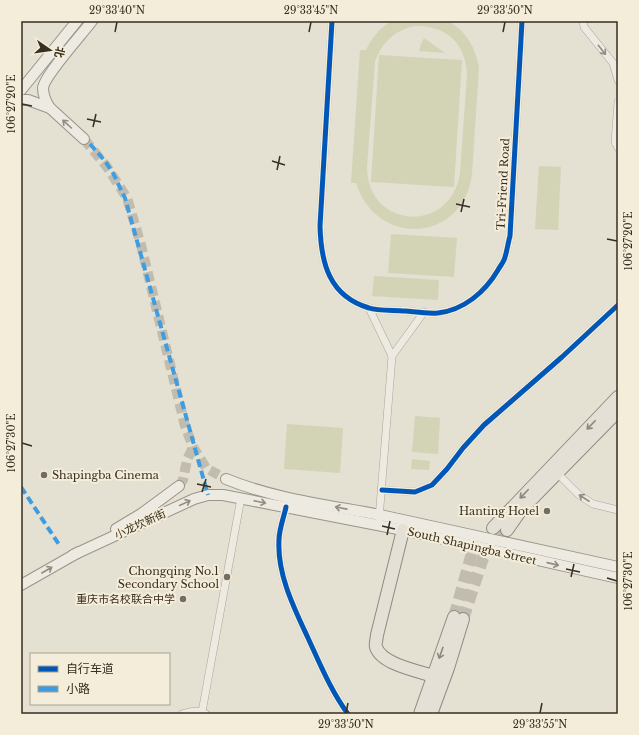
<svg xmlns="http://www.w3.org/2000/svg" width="639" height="735" font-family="'Libre Baskerville','Noto Sans SC',serif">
  <rect width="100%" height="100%" fill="#e4e0d2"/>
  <g fill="#d2d4b5" fill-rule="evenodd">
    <path d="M392 21 450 22C467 33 475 47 479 67L472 174C464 242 377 249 356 183H351L360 50H366C372 38 379 28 392 21ZM415 26C447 25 466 44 467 75L460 173C451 235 367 229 367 167L375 61C382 42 395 30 415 26Z"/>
    <path d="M424 38 445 53 419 51 421 44Z"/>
    <path d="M379 55 462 60 454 187 371 182Z"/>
    <path d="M539 166 561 167 558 230 535 229Z"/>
    <path d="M391 234 457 238 454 277 388 273Z"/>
    <path d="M374 276 439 280 438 300 372 296Z"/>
    <path d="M415 416 440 418 438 454 412 452Z"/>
    <path d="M287 424 343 428 340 473 284 469Z"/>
    <path d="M412 459 430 461 429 470 411 469Z"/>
  </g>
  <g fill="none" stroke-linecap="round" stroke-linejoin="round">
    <g stroke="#c2bcaf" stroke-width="10" stroke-dasharray="10 5" stroke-linecap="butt">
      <path d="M84 139 107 167 127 198 141 245 185 426 193 447 206 468 226 479"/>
      <path d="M179 486 183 480 187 460 193 447"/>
    </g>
    <g stroke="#c2bcaf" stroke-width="12" stroke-dasharray="12 6" stroke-linecap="butt">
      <path d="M454 617 472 553 483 539"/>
      <path d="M463 619 483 558 507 530"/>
    </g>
    <g stroke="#aaa59a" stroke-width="8">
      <g id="minor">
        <path d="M332 21 320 226C321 263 329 296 369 308 378 311 394 310 405 311 416 312 428 314 438 313 464 310 485 292 498 270 500 266 504 262 505 257 507 251 508 243 510 236L522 21"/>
        <path d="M583 21 584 27 613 63 618 80"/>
        <path d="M618 102 615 142 618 148"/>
        <path d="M369 308 392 356 379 519"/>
        <path d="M392 356 424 312"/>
        <path d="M555 471 579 495 593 504 618 510"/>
        <path d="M382 490 415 492 432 485 447 469 463 448 484 425 562 357 618 305"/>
        <path d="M286 507C284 517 279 529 279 540 277 574 294 608 308 638 320 664 331 691 348 714"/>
        <path d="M202 712 241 498"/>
        <path d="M182 714C190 711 199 710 206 714"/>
      </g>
    </g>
    <g stroke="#9a948a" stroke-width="12">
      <g id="secondary">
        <path d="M21 90 77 21"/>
        <path d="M21 100H28L50 108"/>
        <path d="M84 139 50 108C46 102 43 95 43 88 44 76 83 33 92 21"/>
        <path d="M226 479C275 499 328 505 380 515 459 532 539 550 618 567"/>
        <path d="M116 529 141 514 179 486"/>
        <path d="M73 555 194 499 208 495H223L403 530 618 578"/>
        <path d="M21 585 79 552"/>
      </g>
    </g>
    <g stroke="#908a81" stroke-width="14">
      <g id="primary">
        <path d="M493 528 618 397"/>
        <path d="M403 530 377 635C377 638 375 644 376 647 381 664 418 671 433 676"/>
        <path d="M507 530 521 510 618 411"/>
        <path d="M420 714 454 617"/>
        <path d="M431 714 448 668 463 619"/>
      </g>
    </g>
    <use href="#minor" stroke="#edeae2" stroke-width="7"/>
    <use href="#secondary" stroke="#edeae2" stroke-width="10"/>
    <use href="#primary" stroke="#e5e0d5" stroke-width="12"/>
    <g stroke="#3e9de0" stroke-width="4" stroke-dasharray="8 4" stroke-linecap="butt">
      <path d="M90 144 105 161 113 173 125 198 208 495"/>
      <path d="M21 487 60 546"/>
    </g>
    <g stroke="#f4edd9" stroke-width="8">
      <g id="cycleway">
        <path d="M332 21 320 226C321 263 329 296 369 308 378 311 394 310 405 311 416 312 428 314 438 313 464 310 485 292 498 270 500 266 504 262 505 257 507 251 508 243 510 236L522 21"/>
        <path d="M382 490 415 492 432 485 447 469 463 448 484 425 562 357 618 305"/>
        <path d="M286 507C284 517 279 529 279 540 277 574 294 608 308 638 320 664 331 691 348 714"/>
      </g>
    </g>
    <use href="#cycleway" stroke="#0057b8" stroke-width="5"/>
  </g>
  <defs><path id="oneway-shaft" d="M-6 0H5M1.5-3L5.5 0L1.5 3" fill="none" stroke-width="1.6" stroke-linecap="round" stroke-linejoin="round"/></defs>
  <g stroke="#938c82">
    <use href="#oneway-shaft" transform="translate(602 50) rotate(52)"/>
    <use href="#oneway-shaft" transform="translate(67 124) rotate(-138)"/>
    <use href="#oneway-shaft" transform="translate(584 498) rotate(-147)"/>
    <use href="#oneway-shaft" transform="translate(260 502) rotate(12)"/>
    <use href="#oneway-shaft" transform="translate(185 503) rotate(-25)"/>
    <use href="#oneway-shaft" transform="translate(341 508) rotate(-169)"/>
    <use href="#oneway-shaft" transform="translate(553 564) rotate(13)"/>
    <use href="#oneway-shaft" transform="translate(47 570) rotate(-30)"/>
  </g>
  <g stroke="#8f877c">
    <use href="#oneway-shaft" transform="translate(591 425) rotate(134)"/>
    <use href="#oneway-shaft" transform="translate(524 494) rotate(134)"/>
    <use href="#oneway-shaft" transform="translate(441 653) rotate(109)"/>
  </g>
  <path fill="none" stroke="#392e22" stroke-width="1.5" d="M115 32 117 22M309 32 311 22M503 32 505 22M22 104 32 106M87 119 101 122M93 127 96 114M272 161 285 165M277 170 280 156M456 204 470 207M461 212 464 199M607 239 617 241M22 443 32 446M197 484 211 487M202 492 206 479M382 526 395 529M387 535 390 521M566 569 580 572M571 577 574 564M607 578 617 581M346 713 348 703M540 713 542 703"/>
  <g fill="#756c60" stroke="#f4edd9" stroke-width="1.5">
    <circle cx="44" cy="475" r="4"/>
    <circle cx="547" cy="511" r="4"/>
    <circle cx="227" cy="577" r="4"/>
    <circle cx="183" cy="599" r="4"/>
  </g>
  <g text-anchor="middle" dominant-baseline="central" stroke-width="4" stroke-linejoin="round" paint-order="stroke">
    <g font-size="11" fill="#392e22" stroke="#f4edd9">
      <text transform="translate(503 184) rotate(-87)">Tri-Friend Road</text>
      <text transform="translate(140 524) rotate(-25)">小龙坎新街</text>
      <text transform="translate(472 546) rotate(13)">South Shapingba Street</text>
    </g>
    <g font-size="11" fill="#392e22" stroke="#f4edd9" text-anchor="end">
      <text x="52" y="475" text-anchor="start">Shapingba Cinema</text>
      <text x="539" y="511">Hanting Hotel</text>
      <text x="219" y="571">Chongqing No.1<tspan x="219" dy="13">Secondary School</tspan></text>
      <text x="175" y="599">重庆市名校联合中学</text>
    </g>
  </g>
  <rect width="639" height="735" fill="none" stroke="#f4edd9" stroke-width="44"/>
  <rect x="30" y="653" width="140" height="52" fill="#f4edd9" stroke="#a9a190"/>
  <rect x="38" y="666" width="20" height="6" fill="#0057b8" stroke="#a9a190"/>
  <text x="66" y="673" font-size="12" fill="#392e22">自行车道</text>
  <rect x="38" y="686" width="20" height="6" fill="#3e9de0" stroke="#a9a190"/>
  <text x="66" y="693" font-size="12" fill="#392e22">小路</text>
  <g transform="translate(50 50) rotate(103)" stroke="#f4edd9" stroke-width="3" paint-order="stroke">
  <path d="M0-3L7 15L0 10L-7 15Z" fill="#392e22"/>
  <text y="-6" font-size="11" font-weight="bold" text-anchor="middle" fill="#392e22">北</text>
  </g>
  <rect x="22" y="22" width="595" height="691" fill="none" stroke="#392e22" stroke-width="1.5"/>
  <g font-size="10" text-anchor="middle" fill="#392e22">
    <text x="117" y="14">29°33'40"N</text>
    <text x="311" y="14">29°33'45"N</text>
    <text x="505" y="14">29°33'50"N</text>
    <text transform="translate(11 104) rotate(-90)" y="4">106°27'20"E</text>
    <text transform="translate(628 241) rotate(-90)" y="4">106°27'20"E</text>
    <text transform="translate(11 443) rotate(-90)" y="4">106°27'30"E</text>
    <text transform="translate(628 581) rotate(-90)" y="4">106°27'30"E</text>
    <text x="346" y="728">29°33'50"N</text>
    <text x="540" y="728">29°33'55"N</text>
  </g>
</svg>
